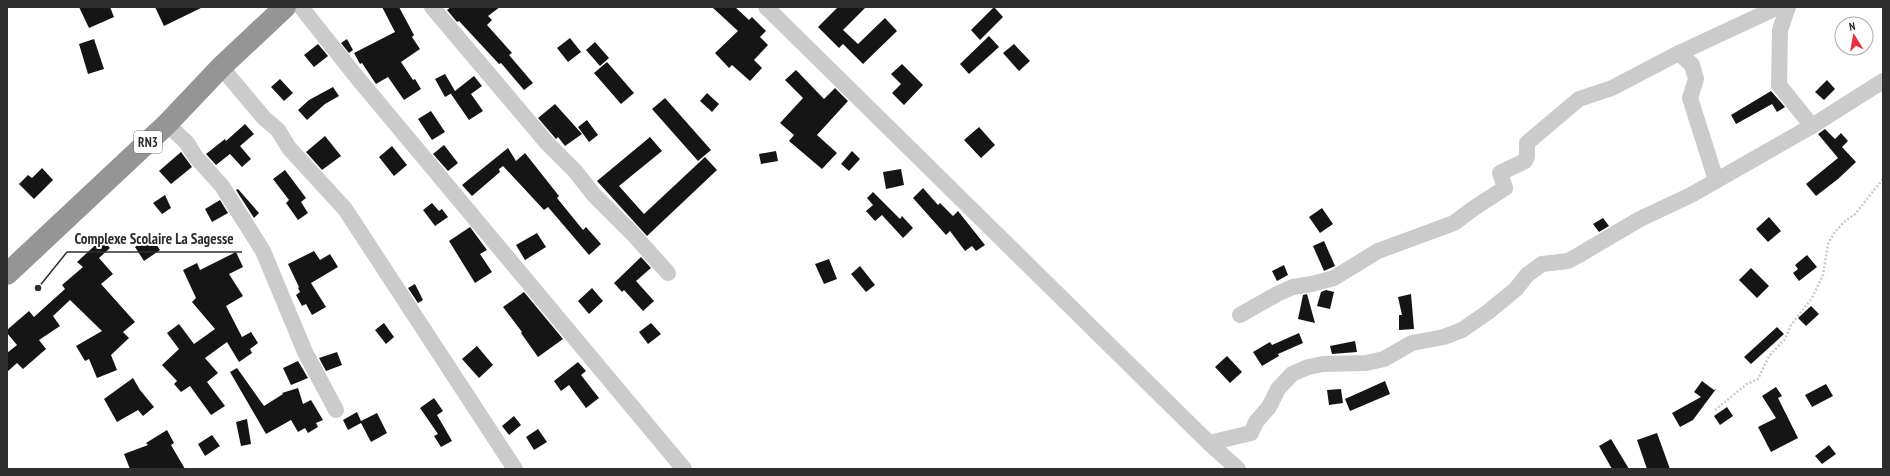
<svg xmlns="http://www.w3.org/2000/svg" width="1890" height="476" font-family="'PT Sans Narrow',sans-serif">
  <rect width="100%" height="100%" fill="#fff"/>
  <g fill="#151515">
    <path d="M79 7H110L114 17 89 28Z"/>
    <path d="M155 7H203L164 26Z"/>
    <path d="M382 7H399L414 35 412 37 420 49 401 62 413 80 415 79 421 89 404 100 388 77 376 84 362 63 360 64 354 53 395 32Z"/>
    <path d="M451 7H500L488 16 492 20 487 25 512 53 509 55 533 83 524 90 501 63 499 64 459 21 457 22 447 10Z"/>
    <path d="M712 7H735L749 20 752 17 766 31 760 37 768 45 754 60 762 68 750 81 732 65 729 68 715 53 738 31Z"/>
    <path d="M838 7H866L843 30 858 44 885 18 897 31 863 64 843 44 839 48 818 27Z"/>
    <path d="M994 7 1003 17 980 40 971 30Z"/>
    <path d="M989 36 999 47 969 74 960 64Z"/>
    <path d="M570 38 581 52 568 62 557 48Z"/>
    <path d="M94 39 104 69 88 74 79 44Z"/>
    <path d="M347 39 353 50 349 53 341 43Z"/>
    <path d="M595 42 609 58 600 66 586 50Z"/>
    <path d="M318 44 328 56 314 67 304 55Z"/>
    <path d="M1014 44 1030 61 1019 71 1003 53Z"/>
    <path d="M607 62 634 93 621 104 594 73Z"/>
    <path d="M902 64 923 85 904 105 892 93 901 84 891 74Z"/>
    <path d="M796 70 824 99 835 88 848 101 817 135 837 153 822 169 789 141 794 135 780 123 803 98 785 80Z"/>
    <path d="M445 74 455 91 474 76 482 86 471 94 483 111 469 120 451 94 452 93 445 97 435 79Z"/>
    <path d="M280 79 293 93 284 101 271 87Z"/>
    <path d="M1827 80 1835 89 1824 100 1815 92Z"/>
    <path d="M333 87 339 96 325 104 307 120 298 110 309 100Z"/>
    <path d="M1771 91 1785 107 1777 112 1772 104 1736 124 1731 115Z"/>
    <path d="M707 93 719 104 712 112 700 101Z"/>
    <path d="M665 98 711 150 698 161 652 109Z"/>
    <path d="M555 104 582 134 565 146 558 137 556 139 538 118Z"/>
    <path d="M431 111 445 132 432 140 418 119Z"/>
    <path d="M587 120 598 135 589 142 578 127Z"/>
    <path d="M245 124 254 134 240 146 251 159 242 167 230 154 216 165 206 154 225 139 226 141Z"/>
    <path d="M979 127 995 145 981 158 964 140Z"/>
    <path d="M1825 129 1835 139 1841 133 1848 141 1842 147 1856 162 1838 179 1816 196 1806 184 1838 158 1818 134Z"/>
    <path d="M325 136 341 156 322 170 306 152Z"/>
    <path d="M650 137 662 151 619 186 644 214 705 157 717 170 647 236 597 181Z"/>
    <path d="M444 145 458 163 448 171 433 154Z"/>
    <path d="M392 146 407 165 394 176 379 157Z"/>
    <path d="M508 148 516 161 525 153 559 196 557 198 583 230 586 227 601 244 589 255 548 207 544 210 503 166 499 169 500 172 472 196 462 185Z"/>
    <path d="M776 151 778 161 761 164 759 154Z"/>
    <path d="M852 151 860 159 849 171 841 164Z"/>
    <path d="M181 152 192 167 171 184 159 171Z"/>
    <path d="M42 168 53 180 34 199 19 184 28 175 32 178Z"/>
    <path d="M901 169 904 185 886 189 883 172Z"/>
    <path d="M285 170 306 198 301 202 308 213 298 220 286 203 289 200 273 179Z"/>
    <path d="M923 188 938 205 940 203 953 216 958 211 985 245 976 251 972 246 965 251 950 231 946 235 913 198Z"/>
    <path d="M238 189 259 213 254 218 236 190Z"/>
    <path d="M873 192 900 219 902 216 913 228 903 238 882 215 875 221 866 211 873 205 867 198Z"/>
    <path d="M165 195 171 208 162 214 153 203Z"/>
    <path d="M220 200 228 213 212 222 205 209Z"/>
    <path d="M432 203 439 211 442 209 448 217 435 226 423 210Z"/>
    <path d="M1322 208 1333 224 1320 233 1309 217Z"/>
    <path d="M1769 217 1781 231 1768 242 1756 229Z"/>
    <path d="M1603 218 1609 226 1599 232 1593 224Z"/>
    <path d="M470 227 487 250 480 254 492 272 475 283 449 241Z"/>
    <path d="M537 233 546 247 525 260 516 245Z"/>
    <path d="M151 236 160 250 144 261 135 247Z"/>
    <path d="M102 239 110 248 99 258 113 274 101 284 135 322 123 332 129 338 111 355 117 370 97 378 89 359 85 361 76 346 102 331 70 300 53 316 60 326 39 340 46 349 23 369 17 363 7 372V353L17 345 7 333V330L29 311 34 317 65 289 62 285 83 267 77 262Z"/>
    <path d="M1324 241 1335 266 1324 271 1313 246Z"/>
    <path d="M314 251 320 260 330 254 338 267 311 283 326 307 312 315 306 304 302 306 296 295 300 292 298 288 299 287 288 264Z"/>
    <path d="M236 252 243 267 229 274 243 296 226 306 242 337 251 332 258 343 250 349 252 353 239 362 227 342 205 358 218 373 207 382 225 406 211 415 190 386 181 392 174 384 177 381 162 365 179 349 167 333 179 324 194 344 215 329 192 302 196 298 183 270 197 263 200 270Z"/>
    <path d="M1807 255 1817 267 1799 281 1793 273 1798 269 1795 265Z"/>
    <path d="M641 257 651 268 636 281 654 301 643 311 624 290 622 292 614 283Z"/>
    <path d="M829 259 837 279 824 284 815 264Z"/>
    <path d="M1284 265 1288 275 1277 281 1272 271Z"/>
    <path d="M860 266 875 285 866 292 851 274Z"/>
    <path d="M1751 268 1769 286 1757 298 1739 280Z"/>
    <path d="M415 284 423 300 418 303 408 288Z"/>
    <path d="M592 288 603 301 589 314 578 301Z"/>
    <path d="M1326 290 1334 292 1330 309 1317 306 1321 292Z"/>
    <path d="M524 292 563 339 538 357 521 333 522 332 503 307Z"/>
    <path d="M1307 294 1315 323 1298 319 1303 295Z"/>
    <path d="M1411 294 1414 329 1399 330V315H1402L1398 297Z"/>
    <path d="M1811 306 1819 314 1806 326 1798 318Z"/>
    <path d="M384 323 394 337 386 344 375 330Z"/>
    <path d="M651 323 661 334 648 344 639 332Z"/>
    <path d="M1777 327 1784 334 1751 364 1744 357Z"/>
    <path d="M1299 333 1303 343 1278 354 1279 356 1262 366 1253 352 1270 342 1272 345Z"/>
    <path d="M1355 341 1357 352 1332 354 1330 346Z"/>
    <path d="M477 346 493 365 479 378 462 359Z"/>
    <path d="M337 352 342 365 326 371 319 358Z"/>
    <path d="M1227 356 1242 372 1230 383 1215 367Z"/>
    <path d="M298 361 308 378 291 385 283 368Z"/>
    <path d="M578 362 586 371 581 375 599 398 586 408 569 385 561 391 554 381Z"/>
    <path d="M237 368 264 406 283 394 282 393 298 388 303 404 311 400 323 420 316 423 318 427 308 433 305 428 298 432 291 420 266 434 230 372Z"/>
    <path d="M133 378 140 390 154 407 143 416 138 410 117 422 104 399Z"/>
    <path d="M1385 381 1390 394 1350 411 1345 399Z"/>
    <path d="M1702 381 1714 390 1716 389 1693 420 1680 427 1672 413 1701 397 1694 392Z"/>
    <path d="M1826 384 1833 396 1812 407 1805 395Z"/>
    <path d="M1776 387 1782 396 1778 398 1798 438 1771 452 1758 427 1776 418 1762 396Z"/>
    <path d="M1341 389 1343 403 1329 405 1327 390Z"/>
    <path d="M434 398 443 411 437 415 452 441 441 447 434 436 438 434 420 408Z"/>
    <path d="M1727 407 1733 416 1720 425 1714 416Z"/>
    <path d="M357 412 361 421 377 413 387 433 371 442 361 423 348 430 343 420Z"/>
    <path d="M514 416 521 425 509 435 502 426Z"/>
    <path d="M247 419 251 444 241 446 236 422Z"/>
    <path d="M538 429 547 442 534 450 526 437Z"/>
    <path d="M167 430 174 443 171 445 185 469H130L124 454 148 445 146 443Z"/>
    <path d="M1657 433 1670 469H1647L1637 440Z"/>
    <path d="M212 435 220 446 205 456 198 444Z"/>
    <path d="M1611 439 1629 469H1612L1599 446Z"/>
    <path d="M1829 445 1836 454 1822 464 1815 456Z"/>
  </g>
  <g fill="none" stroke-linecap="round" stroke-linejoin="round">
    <path stroke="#cbcbcb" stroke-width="2.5" stroke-dasharray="2 2" stroke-linecap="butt" d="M1715 410 1747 384 1758 379 1769 356 1785 339 1791 325 1812 298 1823 275 1828 244 1834 233 1843 223 1855 214 1883 179"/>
    <g stroke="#cbcbcb" stroke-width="16">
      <path d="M301 7 355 75 684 469"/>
      <path d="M432 7 547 143 575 171 594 195 632 233 668 273"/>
      <path d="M766 7 1209 443 1238 469"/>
      <path d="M1788 7 1780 30 1779 85 1812 126"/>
      <path d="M1679 53 1692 65 1696 79 1690 98 1716 180"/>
      <path d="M221 67 264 118 278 130 289 148 345 209 515 469"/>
      <path d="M167 124 187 143 195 156 222 186 263 251 305 352 336 410"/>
      <path d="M1240 315 1277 294 1293 287 1312 284 1334 278 1378 251 1454 223 1474 208 1505 188 1500 173 1525 161 1527 157V143L1579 99 1612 88 1675 55 1778 7"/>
      <path d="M1209 443 1251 433 1256 422 1269 407 1278 389 1292 374 1308 367 1323 364 1366 363 1384 359 1412 343 1444 337 1462 330 1488 312 1516 289 1527 275 1542 264 1568 261 1579 255 1640 219 1691 195 1812 126 1883 81"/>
    </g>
    <path stroke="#959595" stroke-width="22" d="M7 274 167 124 221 67 285 7"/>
  </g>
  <g text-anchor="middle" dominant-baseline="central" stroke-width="4" stroke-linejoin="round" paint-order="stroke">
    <rect fill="#fff" stroke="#6d6d6d" stroke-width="1" x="134" y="131" width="28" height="22" rx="3"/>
    <g font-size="13" font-weight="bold" fill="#2e2e2e">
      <text x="148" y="142">RN3</text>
    </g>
  </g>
  <path fill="none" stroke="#2e2e2e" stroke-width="1.5" d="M38 288L67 252H242"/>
  <circle fill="#2e2e2e" stroke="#fff" stroke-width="1.5" cx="38" cy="288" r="4"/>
  <g font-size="15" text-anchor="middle" font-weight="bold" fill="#2e2e2e" stroke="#fff" stroke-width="4" stroke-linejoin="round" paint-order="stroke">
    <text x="154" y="244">Complexe Scolaire La Sagesse</text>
  </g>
  <rect width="1890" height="476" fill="none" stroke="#2e2e2e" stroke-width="16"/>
  <g transform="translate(1854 36) rotate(349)"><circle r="19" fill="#ffffff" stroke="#ababab"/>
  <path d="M0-3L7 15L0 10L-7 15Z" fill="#e72f41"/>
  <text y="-6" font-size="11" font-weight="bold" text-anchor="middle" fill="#2e2e2e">N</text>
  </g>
</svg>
